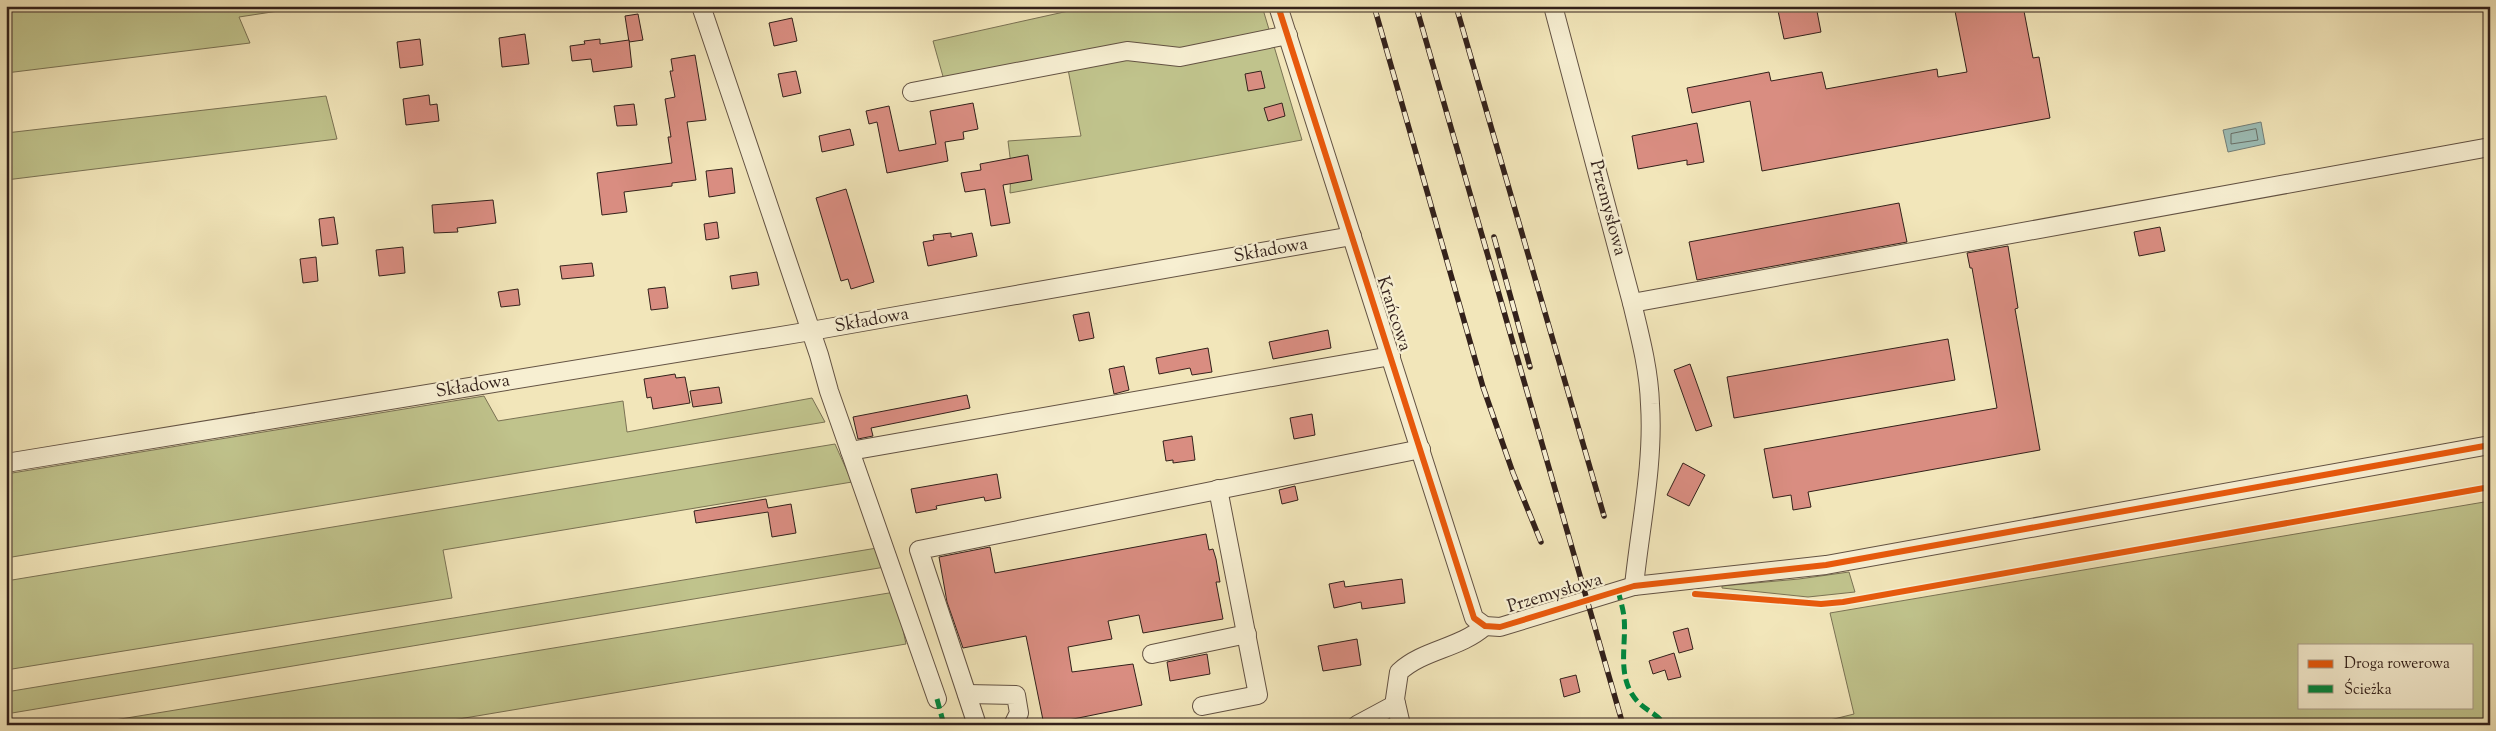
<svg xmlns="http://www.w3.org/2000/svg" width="2496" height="731" font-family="'Sorts Mill Goudy',serif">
  <rect width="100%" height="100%" fill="#f2e6ba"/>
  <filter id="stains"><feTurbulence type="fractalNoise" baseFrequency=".004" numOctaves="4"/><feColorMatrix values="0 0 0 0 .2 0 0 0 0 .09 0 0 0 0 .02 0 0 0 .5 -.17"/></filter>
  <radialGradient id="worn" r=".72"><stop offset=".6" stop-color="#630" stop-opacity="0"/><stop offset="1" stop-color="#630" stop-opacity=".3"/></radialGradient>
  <g fill="#c0c38c" stroke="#7a7254" fill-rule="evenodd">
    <path d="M6 6H311L239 17 250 43 6 73Z"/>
    <path d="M1091 6H1262L1302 140 1010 193 1011 165 1008 141 1081 136 1065 54 944 80 933 41Z"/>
    <path d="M326 96 337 139 6 180V133Z"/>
    <path d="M484 396 498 421 623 401 627 432 812 398 825 422 6 558V474Z"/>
    <path d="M835 444 852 482 443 550 452 598 6 670V581Z"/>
    <path d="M2490 501V725H1810L1854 714 1830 613ZM2300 645H2472V707H2300Z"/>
    <path d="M877 548 885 567 6 714V692Z"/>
    <path d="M1849 572 1855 592 1808 597 1722 588V586L1799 579Z"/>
    <path d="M895 592 906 644 423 725H84Z"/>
  </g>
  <path fill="#9dbeb7" stroke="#737f79" d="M2261 122 2265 144 2228 152 2223 130Z"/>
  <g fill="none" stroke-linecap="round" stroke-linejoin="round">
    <path stroke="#687069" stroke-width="1" d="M2256 129 2258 140 2231 144V134Z"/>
  </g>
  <g fill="#d98d81" stroke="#33211b">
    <path d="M1777 6H1816L1821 32 1784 39Z"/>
    <path d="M1954 6H2023L2033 58 2039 57 2050 118 1762 171 1750 101 1692 113 1687 88 1769 72 1771 81 1822 72 1826 89 1937 69 1938 77 1967 72Z"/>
    <path d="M638 14 643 40 629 42 625 16Z"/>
    <path d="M792 18 797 41 774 46 769 23Z"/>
    <path d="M525 34 529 64 502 67 499 38Z"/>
    <path d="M420 39 423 65 400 68 397 42Z"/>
    <path d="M600 39V44L629 40 632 67 593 72 591 59 572 61 570 46 585 44 584 41Z"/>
    <path d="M695 55 706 120 687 122 696 180 672 183V186L624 192 627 212 602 215 597 173 672 163 668 137H671L665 99 675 97 670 71H673L671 59Z"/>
    <path d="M796 71 801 93 783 97 778 74Z"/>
    <path d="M1261 71 1265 88 1248 91 1245 74Z"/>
    <path d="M429 95 430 105 437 104 439 121 406 125 403 99Z"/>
    <path d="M973 103 978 129 963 132 964 139 945 142 948 161 887 173 877 122 869 124 866 111 889 106 899 151 936 144 930 111Z"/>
    <path d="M1282 103 1285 116 1268 121 1264 108Z"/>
    <path d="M634 104 637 125 617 126 614 106Z"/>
    <path d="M1697 123 1704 162 1687 165V160L1638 169 1632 136Z"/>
    <path d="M850 129 854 145 822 152 819 136Z"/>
    <path d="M1028 155 1032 180 1003 185 1010 223 991 226 985 189 965 192 961 173 981 170 980 164Z"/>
    <path d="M732 168 735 193 709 197 706 171Z"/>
    <path d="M846 189 874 282 851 289 848 279 841 281 816 198Z"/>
    <path d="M493 200 496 223 457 228 458 232 434 233 432 205Z"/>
    <path d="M1899 203 1907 242 1697 280 1689 242Z"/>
    <path d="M334 217 338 244 322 246 319 219Z"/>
    <path d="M717 222 719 238 706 240 704 224Z"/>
    <path d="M2160 227 2165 251 2139 256 2134 232Z"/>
    <path d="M951 233V237L972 233 977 256 928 266 923 242 934 240 933 235Z"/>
    <path d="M2008 246 2018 308 2015 309 2040 450 1808 492 1811 507 1793 510 1791 495 1773 498 1764 449 1997 408 1972 268H1970L1967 253Z"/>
    <path d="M403 247 405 273 379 276 376 250Z"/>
    <path d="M316 257 318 281 303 283 300 259Z"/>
    <path d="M592 263 594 276 562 279 560 266Z"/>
    <path d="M757 272 759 285 732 289 730 276Z"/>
    <path d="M665 287 668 308 651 310 648 289Z"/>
    <path d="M518 289 520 305 501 307 498 292Z"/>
    <path d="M1089 312 1094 338 1079 341 1073 315Z"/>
    <path d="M1328 330 1331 348 1273 359 1269 342Z"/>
    <path d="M1948 339 1955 380 1734 418 1727 377Z"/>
    <path d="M1208 348 1212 372 1192 375 1190 368 1159 374 1156 358Z"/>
    <path d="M1690 364 1712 426 1696 431 1674 370Z"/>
    <path d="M1124 366 1129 390 1114 394 1109 369Z"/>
    <path d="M675 374 676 378 685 377 690 403 653 409 651 397 647 398 644 379Z"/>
    <path d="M719 387 722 403 693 407 690 391Z"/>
    <path d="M967 395 970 408 871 428 873 436 858 439 853 417Z"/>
    <path d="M1312 414 1315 435 1294 439 1290 418Z"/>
    <path d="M1192 436 1195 460 1173 463V460L1166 461 1163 441Z"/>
    <path d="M1683 463 1705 475 1689 506 1667 495Z"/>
    <path d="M997 474 1001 498 985 501 984 497 936 506 937 509 916 513 911 489Z"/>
    <path d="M1295 486 1298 500 1282 504 1279 490Z"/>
    <path d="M766 499 768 508 791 504 796 533 772 537 768 512 696 523 694 511Z"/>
    <path d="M1206 534 1209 550 1213 549 1216 559 1220 582H1216L1223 619 1143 633 1139 615 1108 621 1112 639 1068 647 1072 672 1133 664 1142 705 1044 725 1026 636 963 648 947 602 939 557 990 547 995 573Z"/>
    <path d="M1402 579 1405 603 1362 609 1361 602 1334 608 1329 584 1344 581 1345 587Z"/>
    <path d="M1688 628 1693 649 1679 653 1673 632Z"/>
    <path d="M1357 639 1361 665 1323 671 1318 646Z"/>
    <path d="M1674 653 1681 677 1668 680 1665 670 1653 674 1649 661Z"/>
    <path d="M1207 654 1210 674 1170 681 1167 662Z"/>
    <path d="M1576 675 1580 692 1564 697 1560 679Z"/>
  </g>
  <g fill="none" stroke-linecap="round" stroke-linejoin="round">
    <g stroke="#635243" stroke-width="20">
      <g id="minor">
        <path d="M701 6 819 355 829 391 937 699"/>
        <path d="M1278 6 1474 618 1485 626 1500 627 1634 586 1826 565 2490 445"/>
        <path d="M1553 6 1632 303C1640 336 1649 370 1650 404 1654 464 1640 527 1634 586"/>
        <path d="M912 92 1127 51 1180 57 1288 35"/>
        <path d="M1632 303 2490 147"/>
        <path d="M850 451 1391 356"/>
        <path d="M6 463 811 331 1352 236"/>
        <path d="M1152 654 1247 634"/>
        <path d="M967 694 1016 695 1019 713 1013 725"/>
        <path d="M1202 706 1258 695 1218 489"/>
        <path d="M977 725 919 550 1421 449"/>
        <path d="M1357 725 1396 704"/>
        <path d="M1401 725 1395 699 1399 672C1424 649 1459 649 1485 626"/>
      </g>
    </g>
    <use href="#minor" stroke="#f7efd2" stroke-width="18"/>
    <g stroke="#33211b" stroke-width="5.5">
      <g id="rail">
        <path d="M1374 6 1483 387 1513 473 1541 542"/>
        <path d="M1416 6 1623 725"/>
        <path d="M1456 6 1604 516"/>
        <path d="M1494 237 1530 367"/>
      </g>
    </g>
    <use href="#rail" stroke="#f7efd2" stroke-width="4" stroke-dasharray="11" stroke-linecap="butt"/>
    <g stroke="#00873e" stroke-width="5" stroke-dasharray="10 5" stroke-linecap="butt">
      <path d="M1618 590C1620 599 1623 608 1624 617 1627 645 1615 679 1639 703 1647 711 1656 713 1665 725"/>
      <path d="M937 699 944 725"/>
    </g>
    <g stroke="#f7efd2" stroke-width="9">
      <g id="cycleway">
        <path d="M1278 6 1474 618 1485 626 1500 627 1634 586 1826 565 2490 445"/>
        <path d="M1695 594 1821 604 1843 602 2490 487"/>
      </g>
    </g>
    <use href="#cycleway" stroke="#e8590c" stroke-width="6"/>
  </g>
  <g text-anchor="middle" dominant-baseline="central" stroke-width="4.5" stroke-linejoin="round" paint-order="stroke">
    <g font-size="18" fill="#33211b" stroke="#f7efd2">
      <text transform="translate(1607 208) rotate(75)">Przemysłowa</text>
      <text transform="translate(1271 251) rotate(-10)">Składowa</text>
      <text transform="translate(1393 314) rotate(72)">Krańcowa</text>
      <text transform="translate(872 321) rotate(-10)">Składowa</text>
      <text transform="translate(473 387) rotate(-9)">Składowa</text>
      <text transform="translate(1555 594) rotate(-17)">Przemysłowa</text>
    </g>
  </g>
  <rect width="2496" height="731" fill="none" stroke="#f2e6ba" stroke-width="25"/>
  <rect x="8" y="8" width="2481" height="716" fill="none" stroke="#33211b" stroke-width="2.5"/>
  <rect x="12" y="12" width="2471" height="706" fill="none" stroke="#33211b"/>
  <rect x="2298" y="644" width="175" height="65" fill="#f7efd2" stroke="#a99d89"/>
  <rect x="2308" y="660" width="25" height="8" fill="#e8590c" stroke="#a99d89"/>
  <text x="2344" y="668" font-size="15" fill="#33211b">Droga rowerowa</text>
  <rect x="2308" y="685" width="25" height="8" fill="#00873e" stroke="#a99d89"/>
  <text x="2344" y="694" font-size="15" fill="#33211b">Ścieżka</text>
  <rect width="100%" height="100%" filter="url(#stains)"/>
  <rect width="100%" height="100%" fill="url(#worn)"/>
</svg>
